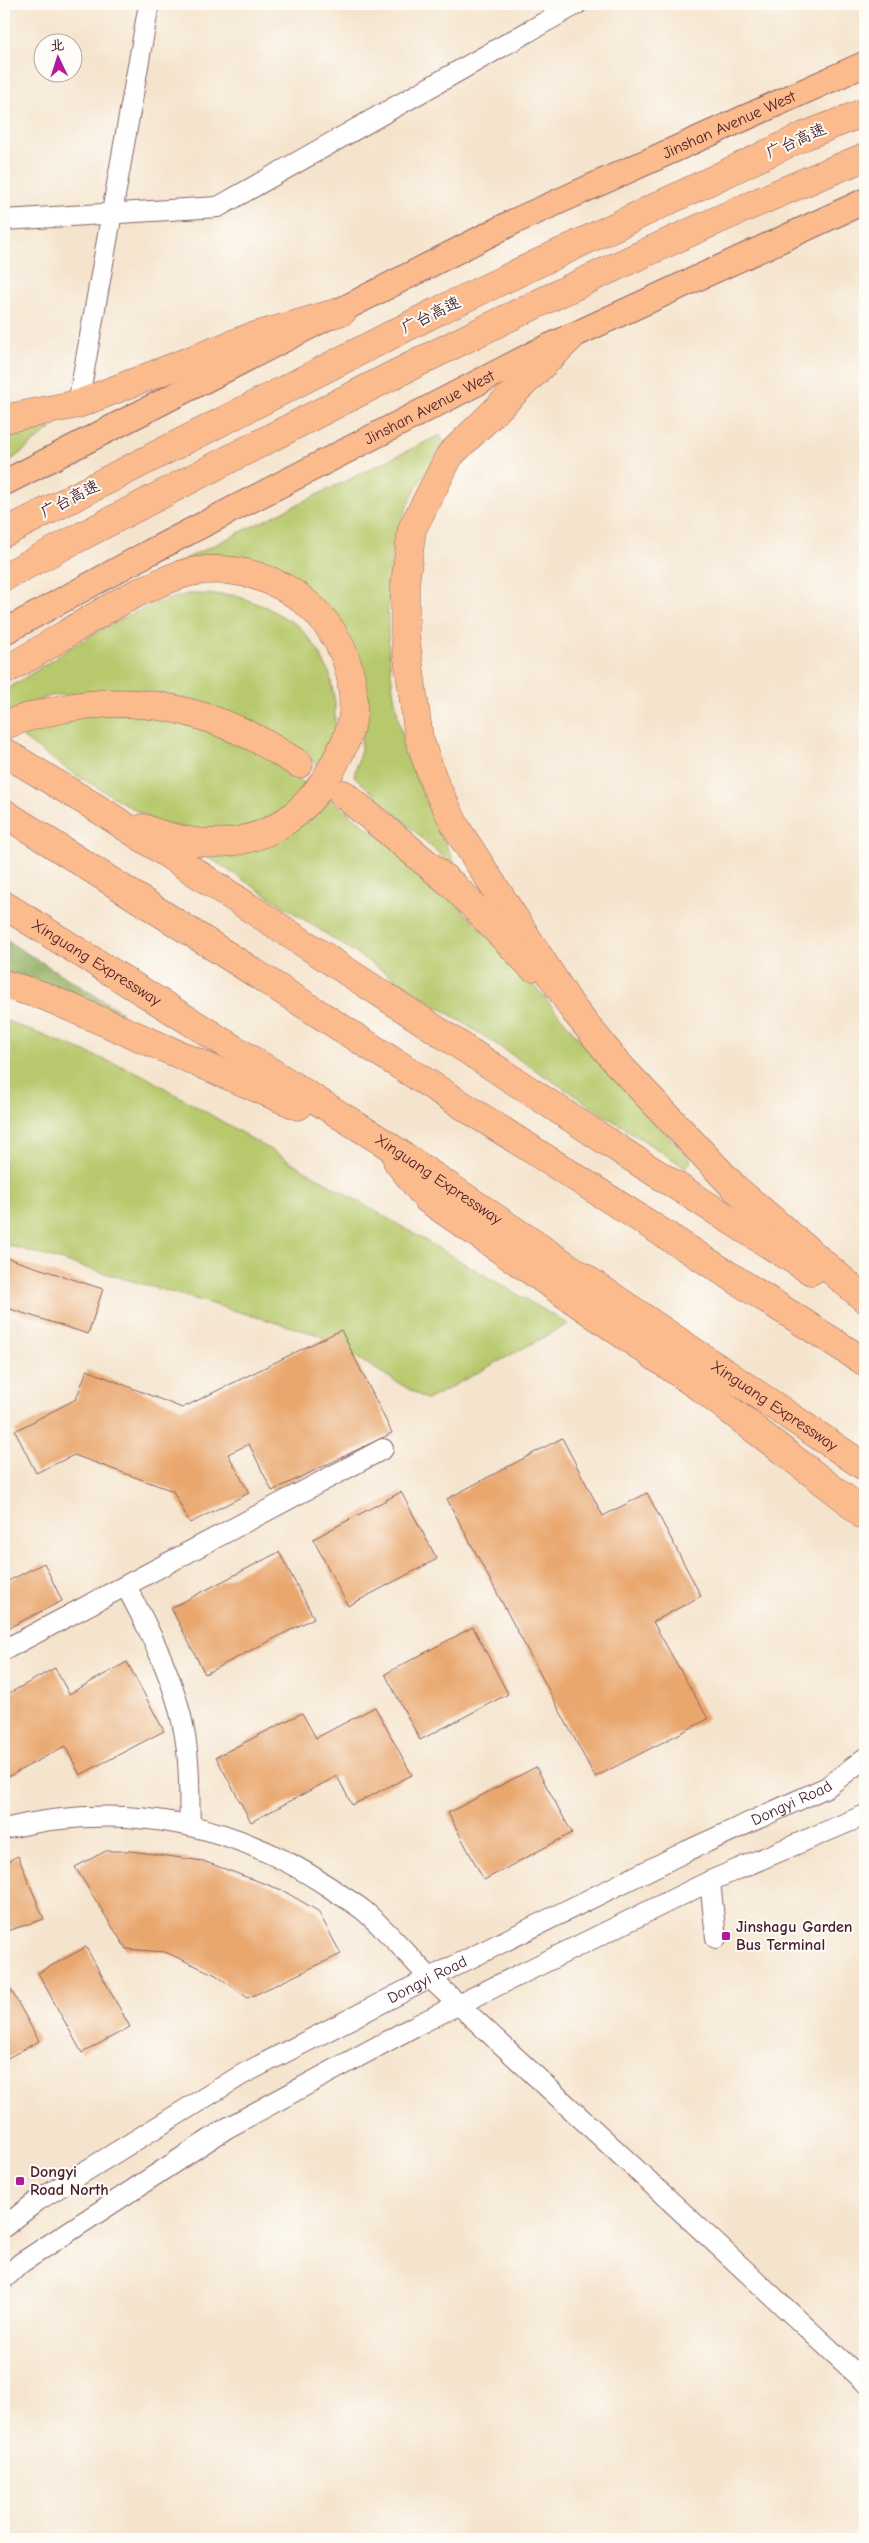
<svg xmlns="http://www.w3.org/2000/svg" width="869" height="2543" font-family="'Comic Neue','LXGW WenKai TC',sans-serif">
  <rect width="100%" height="100%" fill="#fdfcf7"/>
  <filter id="ink" filterUnits="userSpaceOnUse"><feTurbulence type="fractalNoise" baseFrequency=".02" numOctaves="2"/><feDisplacementMap in="SourceGraphic" scale="10" xChannelSelector="R" yChannelSelector="G"/><feConvolveMatrix kernelMatrix="1 2 1 2 8 2 1 2 1" color-interpolation-filters="sRGB"/></filter>
  <filter id="wash" filterUnits="userSpaceOnUse"><feTurbulence type="fractalNoise" baseFrequency=".0096" numOctaves="4" result="noise"/><feDisplacementMap in="SourceGraphic" scale="20" xChannelSelector="R" yChannelSelector="G"/><feGaussianBlur stdDeviation="1.12" result="paint"/><feColorMatrix in="noise" values="0 0 0 0 0 0 0 0 0 0 0 0 0 0 0 0 0 1.4 0 .05"/><feComposite in="paint" operator="in"/></filter>
  <g filter="url(#wash)">
    <rect width="100%" height="100%" fill="#f5e4cd"/>
    <g fill="#b7c96c" stroke="#80744c">
      <path d="M52 428 4 466V434Z"/>
      <path d="M440 435 445 442C427 469 408 498 399 529 380 592 387 689 407 751 421 794 440 834 460 873L354 776 361 749 362 726 353 662 279 590 169 567Z"/>
      <path d="M188 594 234 595 266 607 299 626 318 650 330 675 335 703V739L322 767 262 730 209 704 167 694 123 689 50 696 4 715V691C62 655 121 609 188 594Z"/>
      <path d="M105 712 181 721 266 755 310 787 279 814 245 828 206 832 157 823 71 772 23 738 36 727Z"/>
      <path d="M330 798 430 877 524 973 581 1041 691 1160 686 1168 202 853 276 840 309 821Z"/>
      <path d="M4 1020 141 1074 568 1324 427 1400 319 1335 4 1244Z"/>
    </g>
    <path fill="#91ad60" stroke="#6e6646" d="M4 939 122 1012 117 1021 4 972Z"/>
    <g id="blocks">
      <g fill="#e9a76e">
        <path d="M4 1257 103 1289 88 1334 4 1307Z"/>
        <path d="M341 1330 392 1433 272 1491 249 1444 228 1454 249 1493 190 1523 173 1491 74 1455 36 1473 15 1431 76 1399 87 1370 182 1408Z"/>
        <path d="M562 1438 603 1516 647 1493 701 1596 653 1622 708 1719 595 1777 447 1499Z"/>
        <path d="M401 1492 437 1559 348 1606 313 1539Z"/>
        <path d="M279 1552 314 1618 205 1674 171 1608Z"/>
        <path d="M44 1563 62 1601 4 1630V1583Z"/>
        <path d="M473 1627 508 1694 420 1740 385 1674Z"/>
        <path d="M127 1662 164 1731 80 1775 65 1746 4 1779V1696L55 1668 69 1694Z"/>
        <path d="M375 1707 412 1775 352 1805 337 1776 251 1822 216 1757 302 1713 316 1738Z"/>
        <path d="M536 1767 572 1833 484 1880 448 1813Z"/>
        <path d="M106 1851H131L203 1861 282 1890 318 1911 341 1954 248 1998 216 1975 165 1952 126 1949 75 1867Z"/>
        <path d="M18 1856 44 1919 4 1932V1863Z"/>
        <path d="M86 1947 130 2027 82 2053 38 1973Z"/>
        <path d="M10 1988 39 2041 4 2060V1991Z"/>
      </g>
    </g>
  </g>
  <g filter="url(#ink)">
    <use href="#blocks" fill-opacity="0" stroke="#866464" stroke-width="1"/>
    <g fill="none" stroke-linecap="round" stroke-linejoin="round">
      <g stroke="#866464" stroke-width="22">
        <g id="minor">
          <path d="M4 220 218 207 577 4"/>
          <path d="M78 404 149 4"/>
          <path d="M126 1586C153 1637 181 1692 187 1751 190 1775 189 1800 190 1824"/>
          <path d="M4 1650 383 1449"/>
          <path d="M4 1829C121 1801 229 1820 329 1887 340 1895 353 1902 363 1910 387 1930 408 1955 430 1978L865 2382"/>
          <path d="M710 1881 716 1938"/>
          <path id="s1" d="M4 2227 37 2201 243 2074 430 1978 687 1851 827 1787 865 1758"/>
          <path d="M4 2279 21 2263 227 2128 415 2026 710 1881 865 1815"/>
        </g>
      </g>
      <g stroke="#866464" stroke-width="27">
        <g id="major">
          <path id="s2" d="M4 483 515 221 865 64"/>
          <path id="s3" d="M4 632 152 551 537 352 865 201"/>
        </g>
      </g>
      <g stroke="#866464" stroke-width="29">
        <g id="highway">
          <path d="M571 337 450 455 412 529 405 584V636L419 738 434 782 457 829 573 1009 617 1063 735 1188 865 1299"/>
          <path d="M4 419 78 404 248 338 343 311"/>
          <path d="M4 533 438 311 804 136 865 112"/>
          <path d="M4 577C286 429 569 278 865 157"/>
          <path d="M4 671C53 645 97 611 148 588 164 581 180 573 197 571 282 560 359 626 353 713 352 731 341 751 333 766 292 843 221 859 143 828"/>
          <path d="M4 725C91 694 166 695 249 735 266 743 282 754 299 764"/>
          <path d="M4 752 103 812 637 1161 811 1271"/>
          <path d="M343 794 454 886 532 967"/>
          <path d="M4 813 865 1362"/>
          <path id="s4" d="M4 905 383 1142 865 1467"/>
          <path d="M4 984 44 996 298 1106"/>
          <path d="M397 1161 427 1199 702 1389 846 1499 865 1517"/>
        </g>
      </g>
      <use href="#minor" stroke="#fff" stroke-width="20"/>
      <use href="#major" stroke="#fbbb8d" stroke-width="25"/>
      <use href="#highway" stroke="#fbbb8d" stroke-width="28"/>
    </g>
  </g>
  <g fill="#b5179e" stroke="#fdfcf7" stroke-width="2">
    <rect x="721" y="1931" width="10" height="10" rx="2.5"/>
    <rect x="15" y="2176" width="10" height="10" rx="2.5"/>
  </g>
  <g text-anchor="middle" dominant-baseline="central" stroke-width="4" stroke-linejoin="round" paint-order="stroke">
    <g font-size="16" fill="#4a1f2b" stroke="#fdfcf7">
      <text stroke="none"><textPath href="#s2" startOffset="809">Jinshan Avenue West</textPath></text>
      <text transform="translate(796 141) rotate(-24)">广台高速</text>
      <text transform="translate(431 315) rotate(-26)">广台高速</text>
      <text stroke="none"><textPath href="#s3" startOffset="481">Jinshan Avenue West</textPath></text>
      <text transform="translate(70 499) rotate(-27)">广台高速</text>
      <text stroke="none"><textPath href="#s4" startOffset="109">Xinguang Expressway</textPath></text>
      <text stroke="none"><textPath href="#s4" startOffset="514">Xinguang Expressway</textPath></text>
      <text stroke="none"><textPath href="#s4" startOffset="919">Xinguang Expressway</textPath></text>
      <text stroke="none"><textPath href="#s1" startOffset="896">Dongyi Road</textPath></text>
      <text stroke="none"><textPath href="#s1" startOffset="491">Dongyi Road</textPath></text>
    </g>
    <g font-size="16" font-weight="bold" fill="#4a1f2b" stroke="#fdfcf7" text-anchor="start">
      <text x="736" y="1927">Jinshagu Garden<tspan x="736" dy="18">Bus Terminal</tspan></text>
      <text x="30" y="2172">Dongyi<tspan x="30" dy="18">Road North</tspan></text>
    </g>
  </g>
  <rect width="869" height="2543" fill="none" stroke="#fdfcf7" stroke-width="20"/>
  <g transform="translate(58 58) rotate(356)"><circle r="24" fill="#fdfcf7" stroke="#b5a4a5"/>
  <path d="M0-4L9 19L0 12L-9 19Z" fill="#b5179e"/>
  <text y="-8" font-size="14" font-weight="bold" text-anchor="middle" fill="#4a1f2b">北</text>
  </g>
</svg>
